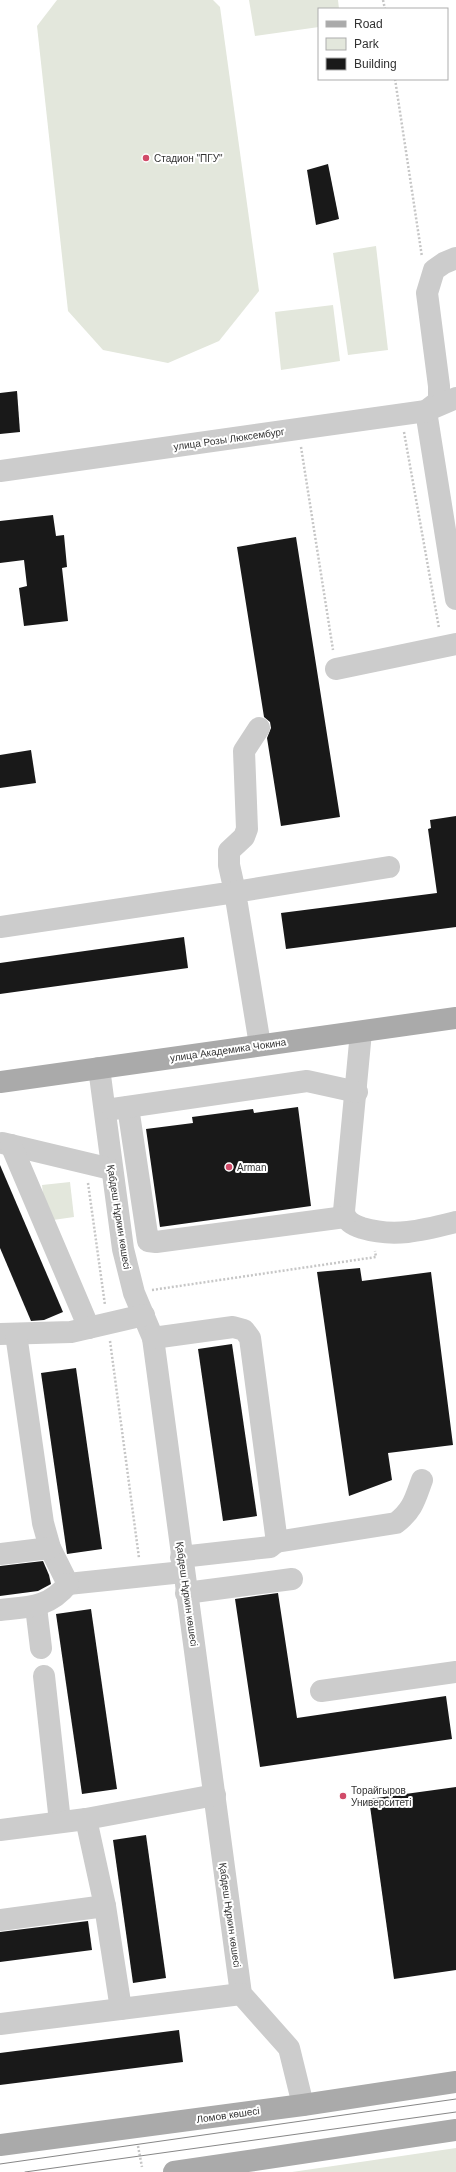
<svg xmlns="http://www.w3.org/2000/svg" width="456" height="2172" font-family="Helvetica,sans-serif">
  <rect width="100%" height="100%" fill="#fff"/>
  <g fill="#e3e7dc">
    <path d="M57 0H213L220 7 259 291 219 341 168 363 103 350 68 311 37 26Z"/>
    <path d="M249 0H338L339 9H319V27L255 36Z"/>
    <path d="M376 246 388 350 348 355 333 253Z"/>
    <path d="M333 305 340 361 281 370 275 312Z"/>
    <path d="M70 1182 74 1217 46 1221 42 1185Z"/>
    <path d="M456 2148V2172H292Z"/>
  </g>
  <g fill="#191919">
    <path d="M328 164 339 219 316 225 307 170Z"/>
    <path d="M17 391 20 432 0 434V393Z"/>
    <path d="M53 515 56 536 64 535 67 567 62 568 68 621 24 626 19 588 27 586 24 560 0 563V521Z"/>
    <path d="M296 537 340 817 281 826 267 738 271 728 270 722 264 717 237 547Z"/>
    <path d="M31 750 36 783 0 788V755Z"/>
    <path d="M456 816V927L286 949 281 913 437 893 428 829 431 828 430 820Z"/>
    <path d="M184 937 188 968 0 994V963Z"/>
    <path d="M298 1107 311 1206 160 1227 146 1129 193 1123 192 1117 253 1109 254 1113Z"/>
    <path d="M0 1165 63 1312 44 1320 31 1321 0 1248Z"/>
    <path d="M360 1268 362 1281 431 1272 453 1445 388 1453 392 1480 349 1496 317 1272Z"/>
    <path d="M232 1344 257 1516 223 1521 198 1349Z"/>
    <path d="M76 1368 102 1549 67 1554 41 1373Z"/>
    <path d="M43 1561 49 1575 51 1584 38 1591 0 1596V1566Z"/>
    <path d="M278 1593 297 1718 446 1696 452 1739 260 1767 235 1599Z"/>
    <path d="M91 1609 117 1789 82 1794 56 1614Z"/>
    <path d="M456 1787V1970L394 1979 369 1799Z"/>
    <path d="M146 1835 166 1978 133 1983 113 1840Z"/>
    <path d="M88 1921 92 1950 0 1962V1932Z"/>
    <path d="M179 2030 183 2062 0 2085V2053Z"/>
  </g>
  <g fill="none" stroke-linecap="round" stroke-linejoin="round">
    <g stroke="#c6c6c6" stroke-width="2.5" stroke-dasharray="2 2" stroke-linecap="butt">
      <path d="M383 0 385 9"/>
      <path d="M395 79 422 257"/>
      <path d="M404 432 439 628"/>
      <path d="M301 447 333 650"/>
      <path d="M88 1183 105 1305"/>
      <path d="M152 1290 376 1257 375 1251"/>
      <path d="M110 1341 139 1558"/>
      <path d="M138 2146 142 2167"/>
    </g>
    <g stroke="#ccc" stroke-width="22">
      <path d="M456 258 444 263 434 270 427 293 439 386V401L426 411 456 599"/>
      <path d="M0 471 426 411 456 398"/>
      <path d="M336 669 456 644"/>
      <path d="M0 927 235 892 229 865V851L244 837 247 829 244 751 259 728"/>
      <path d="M361 1032 344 1211C345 1221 353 1225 362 1228 395 1238 424 1230 456 1222"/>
      <path d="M260 1045 235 892 389 867"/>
      <path d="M99 1068 123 1249 134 1293 153 1338 241 1994 289 2048 303 2105"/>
      <path d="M128 1107 148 1241 156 1242 345 1217"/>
      <path d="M113 1109 307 1081 357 1092"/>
      <path d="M2 1143 111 1169"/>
      <path d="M11 1145 89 1328"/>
      <path d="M0 1334 71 1332 144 1315"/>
      <path d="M16 1334 43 1523 50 1548 68 1584 183 1572"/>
      <path d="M153 1338 233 1327 244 1330 250 1338 276 1535V1542L270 1547 181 1557"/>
      <path d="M276 1542 396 1523C413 1510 415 1499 422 1480"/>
      <path d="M0 1554 50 1548"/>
      <path d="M186 1593 292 1579"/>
      <path d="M36 1607 41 1648"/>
      <path d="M0 1610C28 1607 49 1608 68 1584"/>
      <path d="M44 1676 60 1822"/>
      <path d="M321 1691 456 1672"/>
      <path d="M86 1819 105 1906"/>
      <path d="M0 1830 86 1819 215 1795"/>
      <path d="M0 1920 105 1906 121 2009"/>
      <path d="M0 2024 241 1994"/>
    </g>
    <g stroke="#aaa" stroke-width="22">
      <path d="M0 1082 456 1018"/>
      <path d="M0 2145 303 2105 456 2082"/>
      <path d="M174 2172 456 2130"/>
    </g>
    <g stroke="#878787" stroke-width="1">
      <path d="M0 2164 456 2099"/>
      <path d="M25 2172 456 2112"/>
    </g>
  </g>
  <g fill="#d14b69" stroke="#fff" stroke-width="1.5">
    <circle cx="146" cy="158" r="4"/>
    <circle cx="229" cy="1167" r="4"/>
    <circle cx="343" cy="1796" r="4"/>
  </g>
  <g text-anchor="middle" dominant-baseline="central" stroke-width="4" stroke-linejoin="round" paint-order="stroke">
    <g font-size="10" fill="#323232" stroke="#fff" text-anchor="start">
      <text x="154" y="158">Стадион "ПГУ"</text>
      <text x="237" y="1167">Arman</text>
      <text x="351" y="1790">Торайгыров<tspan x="351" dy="12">Университеті</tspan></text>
    </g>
    <g font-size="10" fill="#323232" stroke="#fff">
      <text transform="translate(229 439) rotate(-8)">улица Розы Люксембург</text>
      <text transform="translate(228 1050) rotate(-8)">улица Академика Чокина</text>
      <text transform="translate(119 1217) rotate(81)">Қабдеш Нұркин көшесі</text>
      <text transform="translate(187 1594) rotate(82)">Қабдеш Нұркин көшесі</text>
      <text transform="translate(230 1915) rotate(82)">Қабдеш Нұркин көшесі</text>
      <text transform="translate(228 2115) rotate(-8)">Ломов көшесі</text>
    </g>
  </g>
  <rect x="318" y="8" width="130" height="72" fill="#ffffff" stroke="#adadad"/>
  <rect x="326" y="21" width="20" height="6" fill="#aaaaaa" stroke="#adadad"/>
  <text x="354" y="28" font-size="12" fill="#323232">Road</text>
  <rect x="326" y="38" width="20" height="12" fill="#e3e7dc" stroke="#adadad"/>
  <text x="354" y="48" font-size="12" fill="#323232">Park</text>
  <rect x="326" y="58" width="20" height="12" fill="#191919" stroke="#adadad"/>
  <text x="354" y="68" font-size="12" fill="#323232">Building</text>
</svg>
